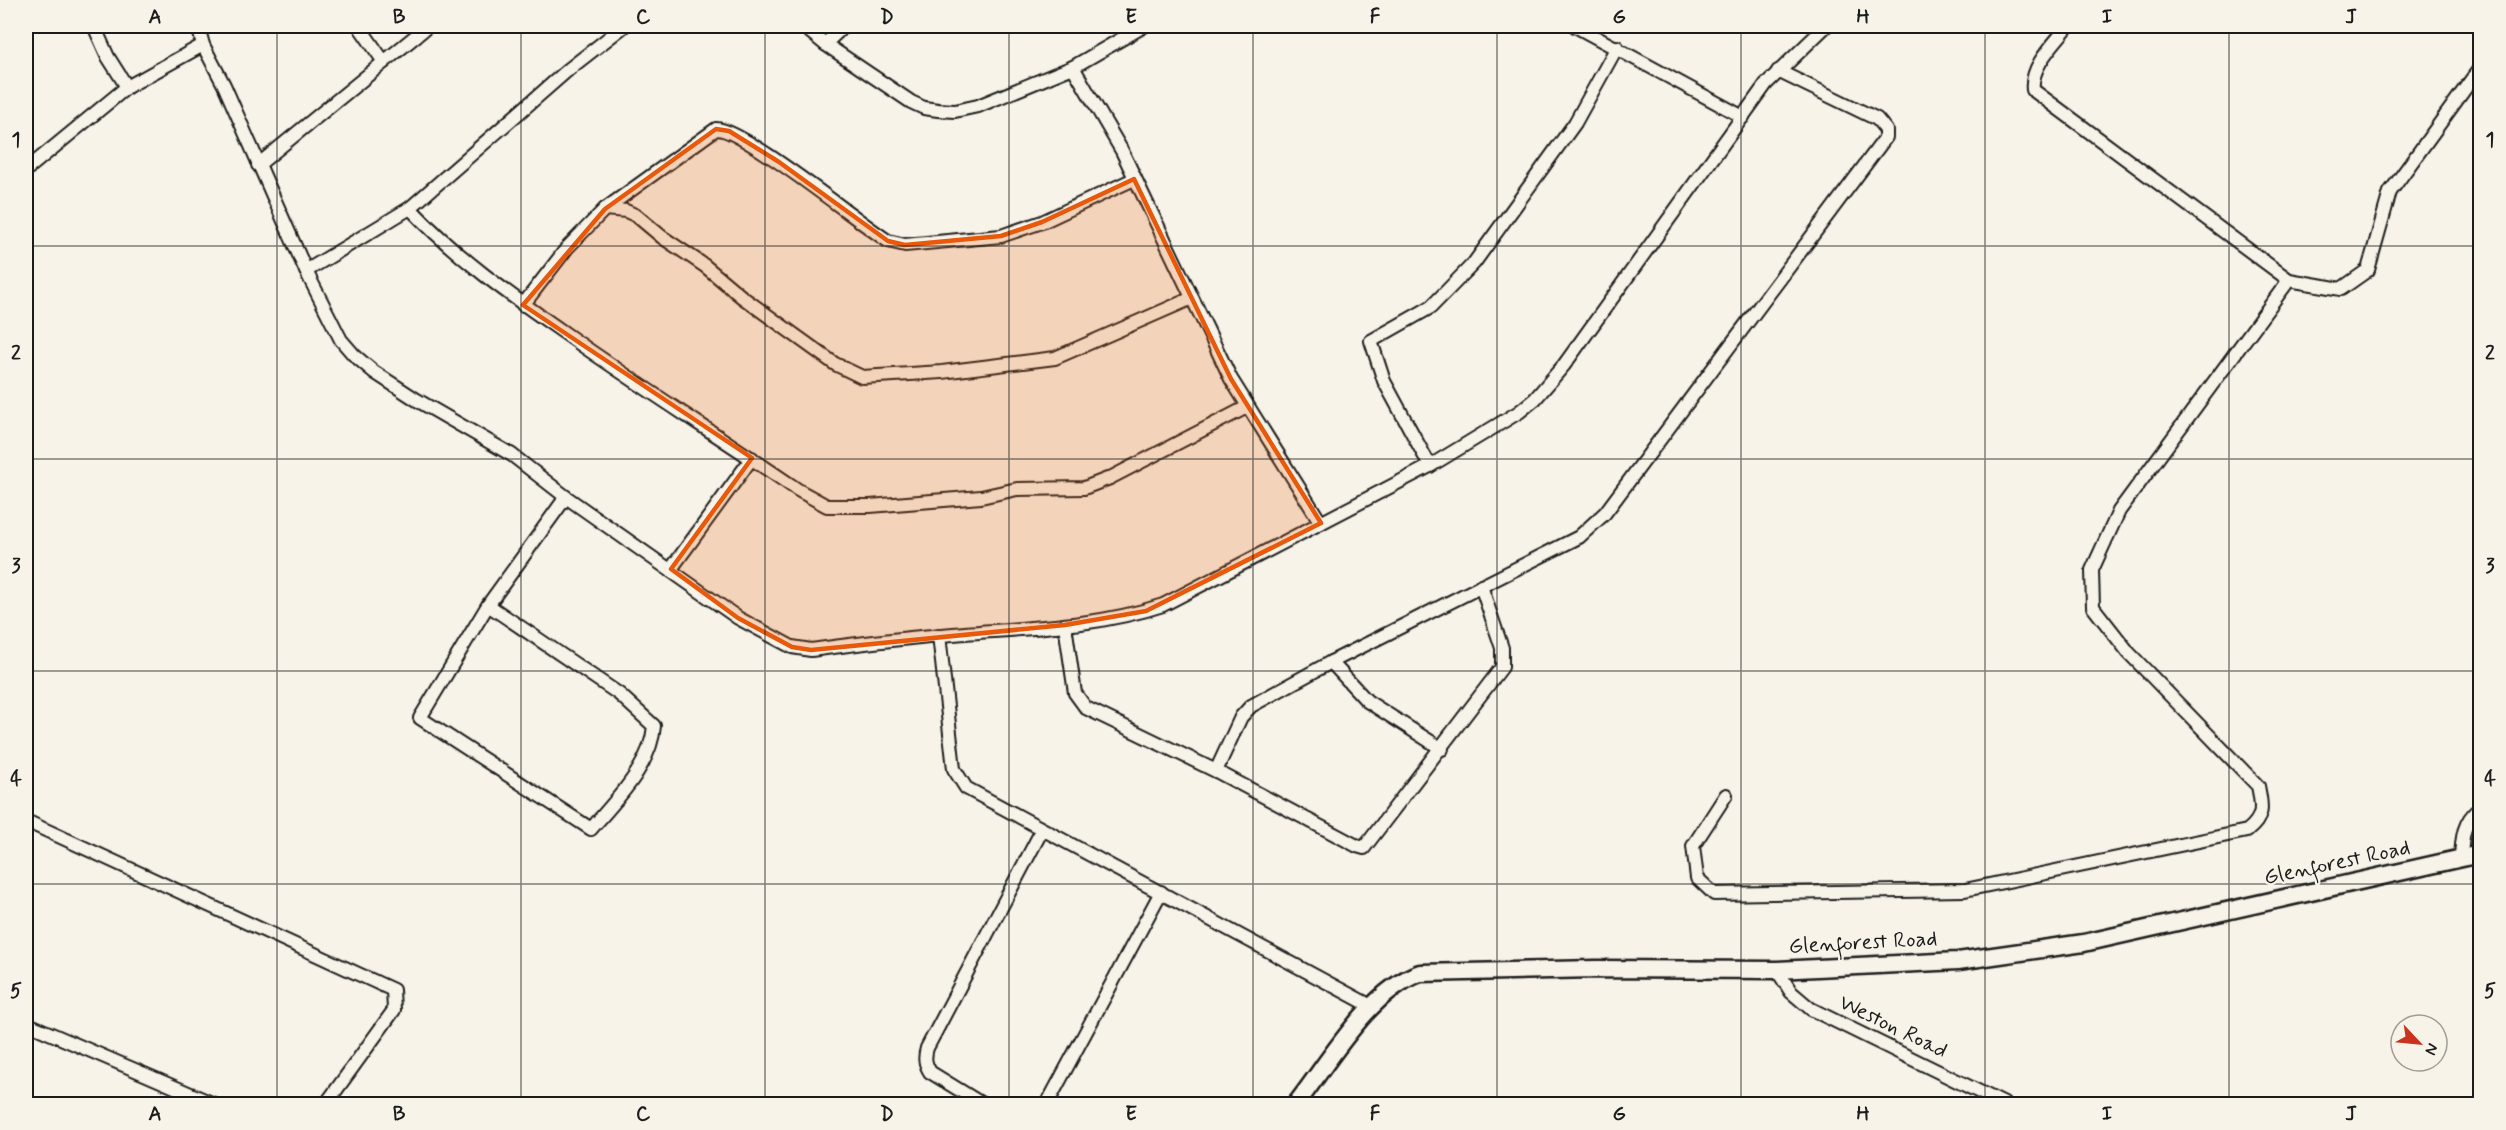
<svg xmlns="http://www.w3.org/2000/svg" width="2506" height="1130" font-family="Mynerve,sans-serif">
  <rect width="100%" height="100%" fill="#f7f3e8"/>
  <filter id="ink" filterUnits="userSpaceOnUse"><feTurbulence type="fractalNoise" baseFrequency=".0167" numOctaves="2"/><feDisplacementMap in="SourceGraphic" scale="12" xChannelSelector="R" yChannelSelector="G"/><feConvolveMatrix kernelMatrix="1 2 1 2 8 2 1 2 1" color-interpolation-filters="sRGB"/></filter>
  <g filter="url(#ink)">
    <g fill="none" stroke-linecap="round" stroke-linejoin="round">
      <g stroke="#1c1c1c" stroke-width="16">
        <g id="street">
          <path d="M94 26 108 57 127 87"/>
          <path d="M198 26 203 45 224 85 306 271 341 340 354 355 374 372 417 400 512 455 566 497 738 618 792 647 811 650C862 643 914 637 965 633 1031 628 1100 626 1163 605L1430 466 1519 412 1535 399 1564 365 1766 84 1826 26"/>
          <path d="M359 26 384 62"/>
          <path d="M803 26 825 44 911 102 924 108 938 110 955 111 978 106 1073 67 1144 26"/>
          <path d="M1575 26 1743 117"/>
          <path d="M2068 26C2054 44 2030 66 2033 90L2289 280"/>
          <path d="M825 44 844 26"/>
          <path d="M1073 67 1122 151 1231 379 1321 523"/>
          <path d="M258 165 428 26"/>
          <path d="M26 170 127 87 203 45"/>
          <path d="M410 208C456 257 511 296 566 334 642 388 721 437 798 490L827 506H870L981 497 1017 489 1084 488 1110 478 1247 407"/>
          <path d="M605 209 626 211 637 216 662 237 705 266 742 297 835 364 862 377 942 372 1055 358 1190 299"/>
          <path d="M306 271 410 208 569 69 624 26"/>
          <path d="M523 305 567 248 605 209 716 129C741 127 858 222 888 241L905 245 1001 236 1042 222 1134 179"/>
          <path d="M1430 466 1384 381 1371 341 1431 307 1474 263 1575 123 1617 47"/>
          <path d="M671 569 752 458"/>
          <path d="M488 605 619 694 654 726C651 766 616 800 591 829L420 718 488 605 566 497"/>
          <path d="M1065 625 1075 693 1086 708 1216 771 1357 846 1364 848 1502 667V648L1481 586"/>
          <path d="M939 635 954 769 966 788 1371 1006"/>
          <path d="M1331 662 1367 701 1442 749"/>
          <path d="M1216 771 1241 717 1251 706 1331 662 1579 537 1605 513 1886 137V130L1877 119 1778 71"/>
          <path d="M1726 795 1693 846 1697 878 1714 894 1965 890 2247 831C2265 817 2262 806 2258 786L2129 653 2093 607 2092 570 2119 511 2289 280 2341 289 2368 270 2390 192 2480 68"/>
          <path d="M26 821 393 990 394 1010 326 1104"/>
          <path d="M2461 858C2462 838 2463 821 2480 808"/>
          <path d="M1777 970 1791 992 1811 1009 2004 1104"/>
          <path d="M26 1023 214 1104"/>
          <path d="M982 1104 930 1072C925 1064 924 1058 927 1048L1042 830"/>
          <path d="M1047 1104 1161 892"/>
        </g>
      </g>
      <g stroke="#1c1c1c" stroke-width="21">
        <path id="secondary" d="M1296 1104C1329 1062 1369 991 1420 973L1596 969 1777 970 1958 961 2084 943 2480 854"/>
      </g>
      <use href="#street" stroke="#f7f3e8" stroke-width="12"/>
      <use href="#secondary" stroke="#f7f3e8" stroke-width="16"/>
    </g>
  </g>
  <path fill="#e8590c" fill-opacity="0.2" stroke="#e8590c" stroke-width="4.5" stroke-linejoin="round" d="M716 129 729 131 779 162 888 241 905 245 1001 236 1042 222 1134 179 1231 379 1321 523 1146 611 1065 625 811 650 792 647 738 618 671 569 752 458 523 305 605 209Z"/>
  <path fill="none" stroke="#1c1c1c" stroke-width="1.5" stroke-opacity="0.55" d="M277 26V1104M521 26V1104M765 26V1104M1009 26V1104M1253 26V1104M1497 26V1104M1741 26V1104M1985 26V1104M2229 26V1104M26 246H2480M26 459H2480M26 671H2480M26 884H2480"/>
  <g text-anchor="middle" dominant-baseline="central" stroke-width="4.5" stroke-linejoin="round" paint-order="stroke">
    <g font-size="22" fill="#1c1c1c" stroke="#f7f3e8">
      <text transform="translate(2337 863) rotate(-12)">Glenforest Road</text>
      <text transform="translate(1863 943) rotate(-3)">Glenforest Road</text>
      <text transform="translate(1893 1027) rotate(26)">Weston Road</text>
    </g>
  </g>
  <rect width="2506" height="1130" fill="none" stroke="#f7f3e8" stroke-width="66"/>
  <g transform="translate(2419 1043) rotate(116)"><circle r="28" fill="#f7f3e8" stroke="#9f9d96" stroke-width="1.5"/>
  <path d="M0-4.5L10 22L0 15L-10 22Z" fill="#c8321e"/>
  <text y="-9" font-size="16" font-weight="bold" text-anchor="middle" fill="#1c1c1c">N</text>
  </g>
  <rect x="33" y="33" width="2440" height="1064" fill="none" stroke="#1c1c1c" stroke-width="2"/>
  <g font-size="20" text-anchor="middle" font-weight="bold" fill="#1c1c1c">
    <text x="155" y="23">A</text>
    <text x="399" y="23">B</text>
    <text x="643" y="23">C</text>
    <text x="887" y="23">D</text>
    <text x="1131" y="23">E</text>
    <text x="1375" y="23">F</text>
    <text x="1619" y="23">G</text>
    <text x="1863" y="23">H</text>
    <text x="2107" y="23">I</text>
    <text x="2351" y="23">J</text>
    <text x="16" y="146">1</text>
    <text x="2490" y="146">1</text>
    <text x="16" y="359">2</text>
    <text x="2490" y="359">2</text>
    <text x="16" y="572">3</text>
    <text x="2490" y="572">3</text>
    <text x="16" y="785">4</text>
    <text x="2490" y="785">4</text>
    <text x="16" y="997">5</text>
    <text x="2490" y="997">5</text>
    <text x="155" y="1120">A</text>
    <text x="399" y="1120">B</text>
    <text x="643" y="1120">C</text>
    <text x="887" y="1120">D</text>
    <text x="1131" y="1120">E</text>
    <text x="1375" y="1120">F</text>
    <text x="1619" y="1120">G</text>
    <text x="1863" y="1120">H</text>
    <text x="2107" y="1120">I</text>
    <text x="2351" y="1120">J</text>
  </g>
</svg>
